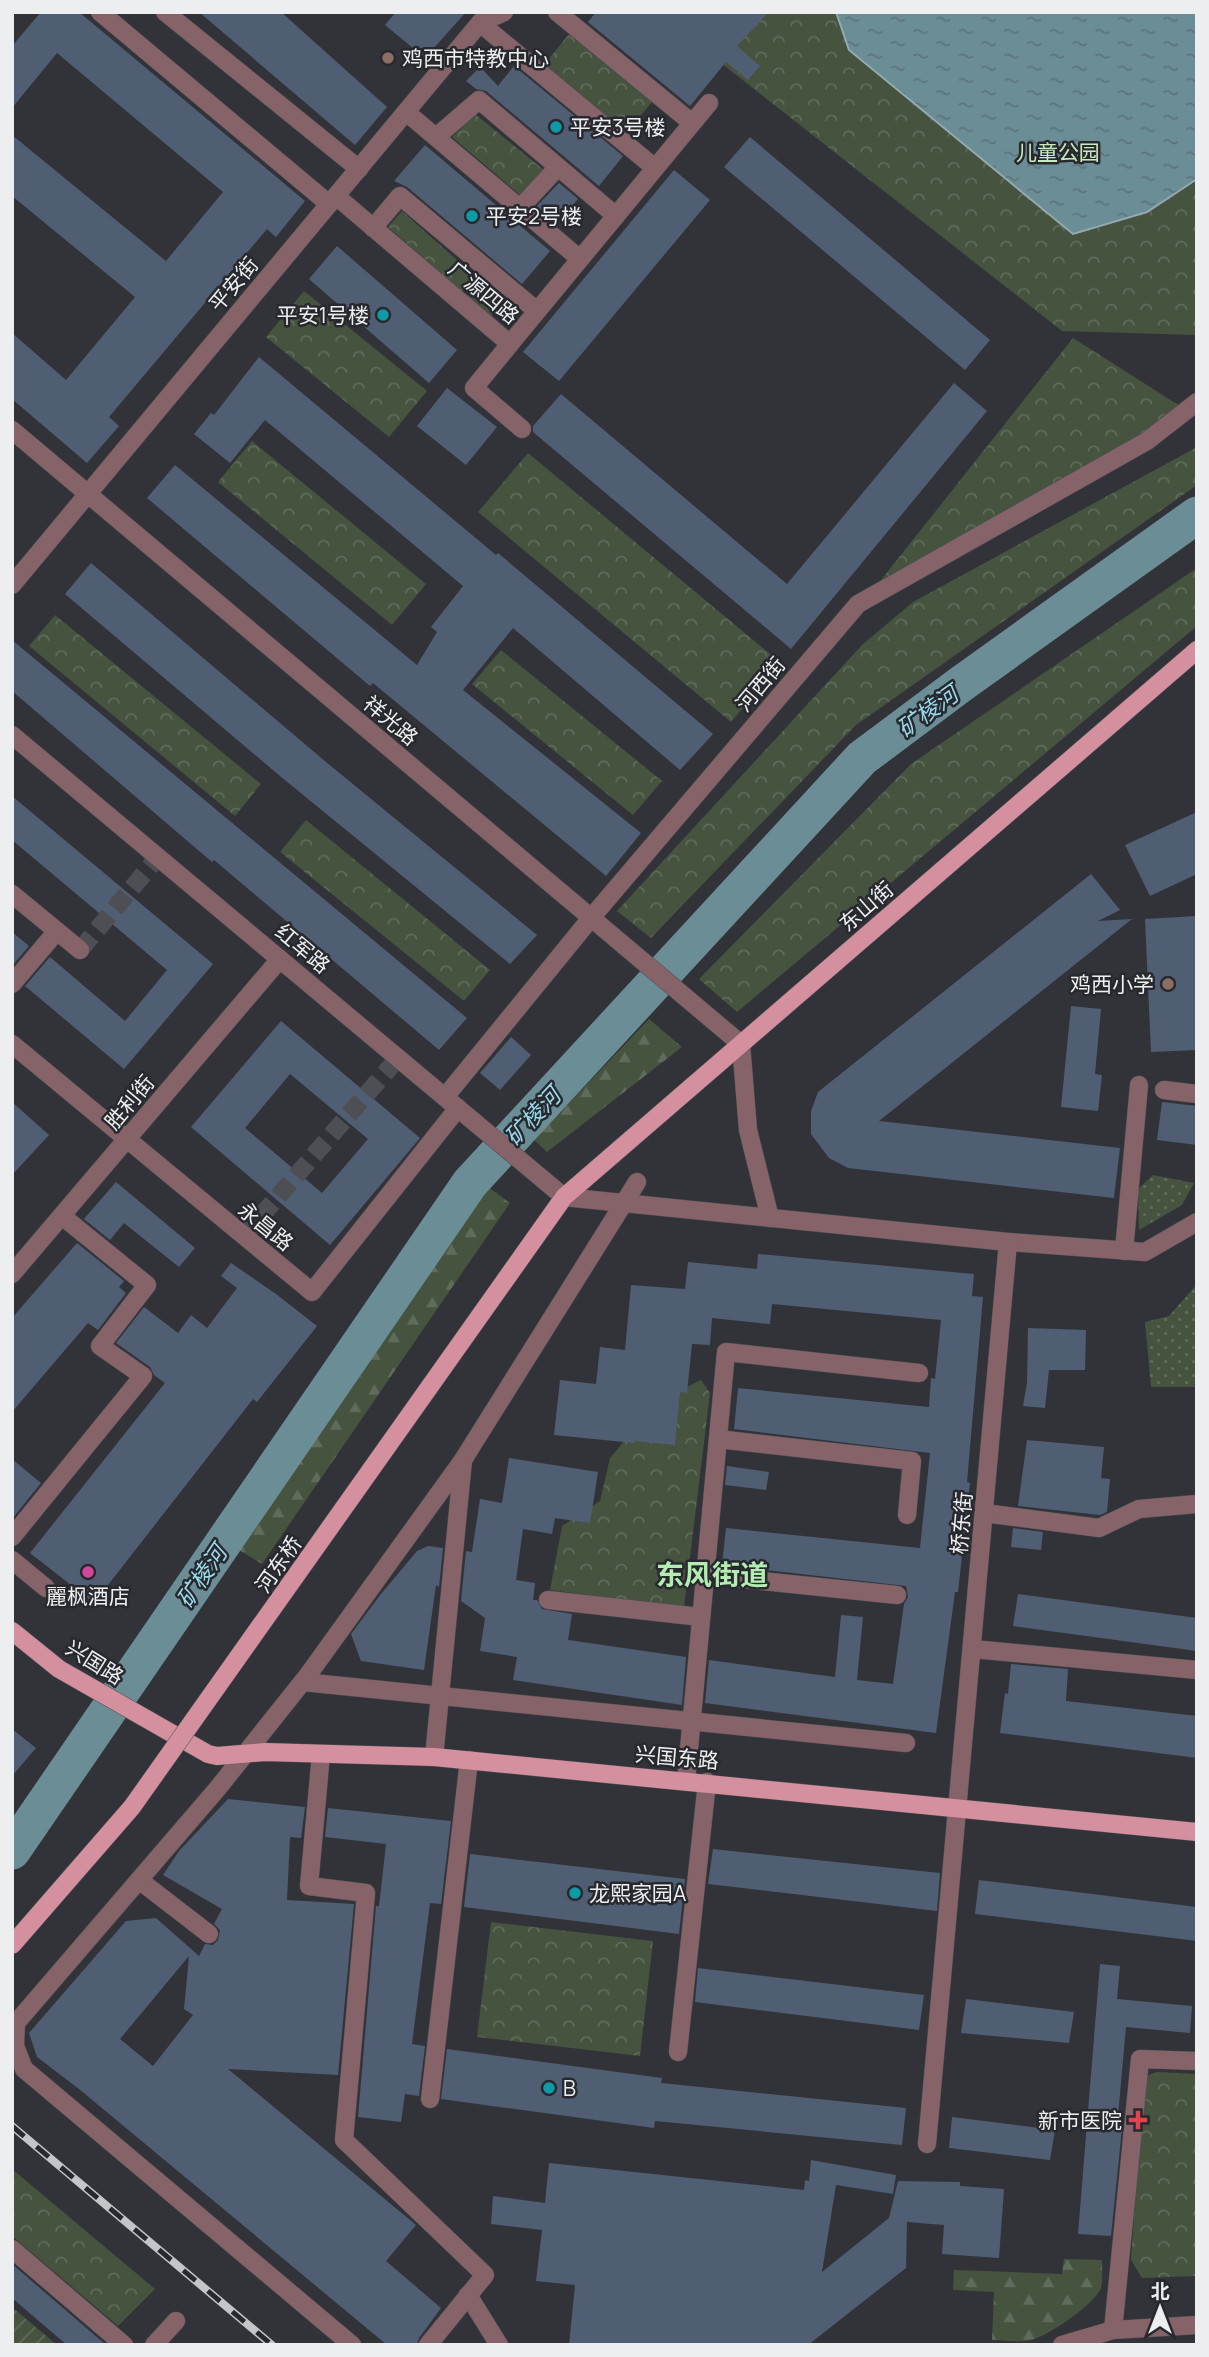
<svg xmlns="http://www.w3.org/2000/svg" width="1209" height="2357" font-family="Manrope,'Noto Sans SC',sans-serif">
  <defs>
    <pattern id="grass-dots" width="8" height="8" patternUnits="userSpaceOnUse" patternTransform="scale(1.75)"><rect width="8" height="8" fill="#45533f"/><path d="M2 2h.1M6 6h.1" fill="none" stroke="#606c5b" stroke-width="1.8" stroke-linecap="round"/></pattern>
    <pattern id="forest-firs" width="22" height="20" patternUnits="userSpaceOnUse" patternTransform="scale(1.75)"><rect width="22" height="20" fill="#45533f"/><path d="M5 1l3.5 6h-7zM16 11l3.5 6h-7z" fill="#606c5b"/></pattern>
    <pattern id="park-crowns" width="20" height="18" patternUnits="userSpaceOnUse" patternTransform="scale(1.75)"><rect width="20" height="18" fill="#45533f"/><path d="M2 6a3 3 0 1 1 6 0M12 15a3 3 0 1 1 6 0" fill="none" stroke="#606c5b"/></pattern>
    <pattern id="garden-furrows" width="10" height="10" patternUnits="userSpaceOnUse" patternTransform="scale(1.75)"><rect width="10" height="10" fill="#45533f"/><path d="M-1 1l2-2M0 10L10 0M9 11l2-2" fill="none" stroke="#606c5b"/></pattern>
    <pattern id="water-ripples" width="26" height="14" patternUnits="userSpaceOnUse" patternTransform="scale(1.75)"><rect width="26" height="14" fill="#6b8d96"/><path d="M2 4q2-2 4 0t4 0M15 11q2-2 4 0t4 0" fill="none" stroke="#5e747b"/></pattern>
  </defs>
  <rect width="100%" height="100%" fill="#313338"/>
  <g fill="url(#grass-dots)">
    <path d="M1153 1175 1194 1183 1182 1205 1139 1230 1138 1189Z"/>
    <path d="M1197 1284V1387H1151L1145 1322 1169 1316Z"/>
  </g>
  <g fill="url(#forest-firs)">
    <path d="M649 1019 682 1047 547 1152 534 1140Z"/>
    <path d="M488 1187 510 1203 262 1564 239 1550Z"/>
    <path d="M1064 2259 1102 2260C1102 2269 1103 2280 1101 2288 1095 2304 1047 2337 1031 2340 1019 2343 1004 2340 992 2340L994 2292 953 2290 954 2270 1062 2274Z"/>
  </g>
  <g fill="url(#park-crowns)">
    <path d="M656 12H1197V335L1062 331Z"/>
    <path d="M569 34 652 102 627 132 544 65Z"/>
    <path d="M475 114 544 170 520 195 452 137Z"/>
    <path d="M402 211 476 277 462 292 388 227Z"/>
    <path d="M304 291 427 391 389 437 266 337Z"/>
    <path d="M1073 338 1180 406 1139 439 881 580Z"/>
    <path d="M252 441 426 584 392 625 218 482Z"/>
    <path d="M1197 447V485L856 725 651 938 617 911 862 645 913 602Z"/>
    <path d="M528 453 781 663 731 722 478 512Z"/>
    <path d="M1197 568V626L737 1012 699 979 911 764Z"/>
    <path d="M55 615 261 784 235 816 29 646Z"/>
    <path d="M501 650 662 781 633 815 472 684Z"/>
    <path d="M306 820 490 970 464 1001 280 852Z"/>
    <path d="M701 1380 710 1393 684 1607 550 1590 562 1526 600 1501 610 1458 659 1400Z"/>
    <path d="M491 1922 653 1941 640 2056 477 2037Z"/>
    <path d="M1157 2072 1197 2074V2276L1142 2278 1131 2260 1143 2082 1146 2076Z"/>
    <path d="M12 2169 155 2289 118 2326 12 2236Z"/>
  </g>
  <path fill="url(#garden-furrows)" d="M12 2307 57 2345H12Z"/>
  <path fill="#45533f" d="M483 278 506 300 490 317 467 296Z"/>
  <path fill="url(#water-ripples)" stroke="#92aab1" stroke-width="2" d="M836 12H1197V179L1147 212 1073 234 849 50Z"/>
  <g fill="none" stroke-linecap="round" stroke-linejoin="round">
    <path stroke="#6b8d96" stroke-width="37" d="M12 1851 470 1183 862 758 961 684 1197 515"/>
  </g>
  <g fill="#505e74" fill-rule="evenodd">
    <path d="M41 12H79L305 201 276 237 267 229 109 417 119 426 87 463 12 399V333L66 380 135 297 12 196V135L166 261 223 192 57 53 12 108V46Z"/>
    <path d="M199 12H281L387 107 355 145Z"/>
    <path d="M396 12H466L425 58 385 25Z"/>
    <path d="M596 12H769L737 46 760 66 748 80 726 62 690 106 588 22Z"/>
    <path d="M514 66 623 156 599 186 486 91 476 89 466 81 480 67 498 86Z"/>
    <path d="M750 137 990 340 965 370 724 167Z"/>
    <path d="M425 145 550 251 522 284 407 187 394 181Z"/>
    <path d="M674 170 710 200 559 381 523 352Z"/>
    <path d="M559 183 578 199 556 224 536 207Z"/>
    <path d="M337 246 457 350 429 383 309 279Z"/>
    <path d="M259 357 496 555 498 553 713 734 680 770 513 628 463 690 641 833 606 876 373 683 370 686 147 498 175 465 417 665 437 632 431 627 463 586 265 420 230 463 194 434 211 413 214 415Z"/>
    <path d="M954 383 987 411 791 649 533 432V426L561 394 787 584Z"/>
    <path d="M447 388 497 427 466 465 417 426Z"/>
    <path d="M91 563 326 762 537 935 510 964 280 776 65 594Z"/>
    <path d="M12 640 467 1018 439 1050 214 860 212 862 12 691Z"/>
    <path d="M12 796 213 964 124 1069 25 986 50 957 125 1021 167 970 12 840Z"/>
    <path d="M1197 812V874L1150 896 1125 845Z"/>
    <path d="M1091 874 1120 910 1098 921 1132 919 879 1121 1120 1148 1114 1198 848 1168 829 1158 811 1134V1111L818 1092Z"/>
    <path d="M1197 916V1050L1151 1052 1145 919Z"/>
    <path d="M12 932 29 946 12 966Z"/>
    <path d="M1071 1006 1101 1009 1095 1074 1102 1075 1098 1111 1061 1107Z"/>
    <path d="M281 1021 420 1138 330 1245 191 1127ZM290 1074 368 1139 322 1193 245 1128Z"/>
    <path d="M511 1037 531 1055 500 1090 480 1073Z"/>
    <path d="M12 1102 49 1135 12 1175Z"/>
    <path d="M1162 1102 1197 1106V1145L1157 1140Z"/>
    <path d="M116 1182 195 1248 179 1267 124 1223 110 1240 84 1219Z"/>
    <path d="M77 1243 124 1281 119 1287 126 1293 98 1330 88 1323 12 1412V1318Z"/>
    <path d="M758 1254 974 1274 972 1296 983 1297 967 1482 970 1483 958 1592H955L936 1733 705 1703 709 1660 835 1677 841 1615 863 1617 857 1680 893 1684 904 1604 908 1597 906 1586 722 1565 726 1528 920 1548 930 1453 734 1429 738 1388 929 1407 931 1378 935 1379 941 1320 772 1304 770 1324 712 1318 710 1345 692 1344 687 1393 680 1392 675 1445 635 1441 634 1443 554 1435 560 1380 596 1384 600 1347 625 1350 631 1285 685 1289 688 1262 757 1269Z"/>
    <path d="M231 1263 276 1294 317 1326 257 1402 253 1399 94 1603 30 1553 165 1383 154 1375 150 1367 116 1343 144 1307 178 1333 191 1315 207 1328 237 1288 221 1276Z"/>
    <path d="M1028 1328 1086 1330 1085 1370H1049L1045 1408 1023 1406 1027 1383Z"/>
    <path d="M1027 1440 1104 1447 1101 1478 1110 1479 1107 1512 1100 1515 1018 1506Z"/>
    <path d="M509 1458 598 1472 590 1523 555 1518 552 1534 523 1529 516 1580 535 1583 533 1600H537L542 1609 572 1614 568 1640 686 1657 682 1705 513 1680 517 1657 480 1651 485 1618 461 1601 466 1551 472 1552 480 1499 502 1503Z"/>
    <path d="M12 1459 41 1483 12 1519Z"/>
    <path d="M727 1466 769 1472 766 1490 725 1485Z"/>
    <path d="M1013 1528 1043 1532 1041 1550 1011 1547Z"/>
    <path d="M428 1546 443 1548 439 1587 436 1585 424 1670 361 1661 351 1634 381 1594 417 1551Z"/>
    <path d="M1018 1594 1197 1618V1651L1013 1626Z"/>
    <path d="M1011 1664 1068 1669 1066 1701 1197 1716V1758L1000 1733 1005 1693 1008 1694Z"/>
    <path d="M12 1729 36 1748 12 1776Z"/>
    <path d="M228 1799 305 1807 301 1838 290 1837 287 1900 354 1904 338 2075 228 2069 416 2225 386 2261 441 2308 419 2338 417 2345H387L79 2089 37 2057 29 2033 126 1921 156 1918 199 1956 205 1944 213 1945 218 1940 220 1930 214 1924 222 1909 163 1875 179 1851ZM189 1956 184 2009 193 2015 153 2066 120 2039Z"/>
    <path d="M328 1808 451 1821 441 1904 430 1903 412 2044 425 2046 419 2096 405 2094 401 2122 358 2117 376 1906H379L386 1844 325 1837Z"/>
    <path d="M713 1849 940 1873 937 1911 708 1884Z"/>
    <path d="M470 1854 685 1879 679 1934 464 1907Z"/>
    <path d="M979 1880 1197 1907V1941L975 1914Z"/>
    <path d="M1100 1964 1120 1966 1117 1999 1192 2006 1190 2033 1126 2027 1117 2127 1122 2128 1111 2236 1078 2234Z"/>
    <path d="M698 1968 924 1995 919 2030 695 2002Z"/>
    <path d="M966 1999 1074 2012 1069 2043 961 2033Z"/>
    <path d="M447 2049 662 2078 661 2083 906 2108 902 2145 655 2121 654 2128 441 2099Z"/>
    <path d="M952 2117 1055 2130 1050 2160 949 2148Z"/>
    <path d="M811 2160 896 2175 893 2194 836 2185 822 2272 889 2218 898 2181 960 2182V2186L1004 2189 999 2258 942 2254 944 2225 907 2222 906 2268 808 2345H569L575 2285 536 2281 542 2230 491 2224 493 2196 545 2203 549 2163 804 2190 805 2180 809 2181Z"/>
    <path d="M12 2264 106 2345H67L12 2298Z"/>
  </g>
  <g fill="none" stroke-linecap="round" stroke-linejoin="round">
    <g stroke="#4d4f54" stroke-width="18" stroke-dasharray="18 9" stroke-linecap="butt">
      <path d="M80 950 158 857"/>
      <path d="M243 1237 398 1058"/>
    </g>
    <g stroke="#4f5155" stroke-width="19">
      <g id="minor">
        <path d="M100 12 329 204"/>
        <path d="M165 12 359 169"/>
        <path d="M504 12 480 23 655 168"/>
        <path d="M557 12 692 123"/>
        <path d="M406 112 580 259"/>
        <path d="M436 137 479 100 616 216"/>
        <path d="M336 196 510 344 474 388 522 429"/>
        <path d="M520 208 558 167"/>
        <path d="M373 228 400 196 537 311"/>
        <path d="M510 344 709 103"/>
        <path d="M12 430 741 1044 748 1130 770 1218"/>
        <path d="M12 585 489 12"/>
        <path d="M12 735 564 1197 1008 1242 1145 1252 1197 1222"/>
        <path d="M12 894 80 950"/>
        <path d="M12 984 57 931"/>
        <path d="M12 1044 312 1292 458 1108"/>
        <path d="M1164 1090 1197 1094"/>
        <path d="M445 1097 591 918 858 604 1147 441 1197 402"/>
        <path d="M1124 1251 1139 1085"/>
        <path d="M12 1274 280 959"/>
        <path d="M718 1439 912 1461 907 1515"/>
        <path d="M984 1513 1099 1528 1139 1509 1197 1504"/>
        <path d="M12 1537 143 1376 100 1346 147 1285 62 1216"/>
        <path d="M12 1560 46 1588"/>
        <path d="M705 1575 897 1595"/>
        <path d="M548 1600 701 1617"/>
        <path d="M973 1649 1197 1670"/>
        <path d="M303 1682 906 1743"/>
        <path d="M321 1754 309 1886 366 1893 344 2140 485 2275 428 2345"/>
        <path d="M434 1757 463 1460 637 1182"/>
        <path d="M686 1781 726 1352 919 1373"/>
        <path d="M139 1880 209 1934"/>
        <path d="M678 2052 707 1782"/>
        <path d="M430 2099 469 1760"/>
        <path d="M927 2144 1008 1242"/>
        <path d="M12 2249 124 2345"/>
        <path d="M468 2295 499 2345"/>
        <path d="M1113 2330 1140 2059 1197 2061"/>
        <path d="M154 2345 176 2321"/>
        <path d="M352 2345 24 2069 15 2046 16 2023 218 1788 308 1675 463 1460"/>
        <path d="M1062 2345 1113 2330 1197 2325"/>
      </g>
    </g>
    <g stroke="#4f5155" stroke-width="19">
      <g id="major">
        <path d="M564 1197 1197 650"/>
        <path d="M12 1631 59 1669 208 1754 217 1756 265 1752 434 1757 1197 1832"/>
      </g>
    </g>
    <use href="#minor" stroke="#856369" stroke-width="18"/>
    <use href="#major" stroke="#d4909e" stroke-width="18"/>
    <g stroke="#c3c5c8" stroke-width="8">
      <path id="rail" d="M12 2126 272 2345"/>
    </g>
    <use href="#rail" stroke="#27292e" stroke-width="5" stroke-dasharray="16" stroke-linecap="butt"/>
    <g stroke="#4f5155" stroke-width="19" stroke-linecap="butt">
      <path id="major-bridge" d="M12 1945 132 1807 564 1197"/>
    </g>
    <use href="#major-bridge" stroke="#d4909e" stroke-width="18"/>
  </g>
  <g fill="#8d6e63" stroke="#27292e" stroke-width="2.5">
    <circle cx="388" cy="58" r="7"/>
    <circle cx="1168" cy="984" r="7"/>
  </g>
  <g fill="#0f9aa8" stroke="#27292e" stroke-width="2.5">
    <circle cx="556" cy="127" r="7"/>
    <circle cx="472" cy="216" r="7"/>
    <circle cx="383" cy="315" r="7"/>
    <circle cx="575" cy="1893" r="7"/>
    <circle cx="549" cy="2088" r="7"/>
  </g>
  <circle fill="#d1479c" stroke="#27292e" stroke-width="2.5" cx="88" cy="1572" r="7"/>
  <path fill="#e0444e" stroke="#27292e" stroke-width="2.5" d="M1134.5 2109.5h7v7h7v7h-7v7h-7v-7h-7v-7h7z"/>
  <g text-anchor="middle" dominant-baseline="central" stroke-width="5" stroke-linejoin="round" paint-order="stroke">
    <g font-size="21" fill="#eceef0" stroke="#27292e" text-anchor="start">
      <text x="402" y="58">鸡西市特教中心</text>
      <text x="570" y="127">平安3号楼</text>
      <text x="486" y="216">平安2号楼</text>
      <text x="369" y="315" text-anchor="end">平安1号楼</text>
      <text x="1154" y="984" text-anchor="end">鸡西小学</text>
      <text x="88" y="1596" text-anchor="middle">麗枫酒店</text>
      <text x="589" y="1893">龙熙家园A</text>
      <text x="563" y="2088">B</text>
      <text x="1122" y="2120" text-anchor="end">新市医院</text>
    </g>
    <g font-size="21" fill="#c9eabc" stroke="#27292e">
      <text x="1058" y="152">儿童公园</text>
    </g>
    <g font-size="21" fill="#eceef0" stroke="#27292e">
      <text transform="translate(233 284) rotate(-50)">平安街</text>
      <text transform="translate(484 292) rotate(40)">广源四路</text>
      <text transform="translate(760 684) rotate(-50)">河西街</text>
      <text transform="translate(391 720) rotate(40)">祥光路</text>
      <text transform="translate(866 906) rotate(-41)">东山街</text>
      <text transform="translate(303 948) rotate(40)">红军路</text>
      <text transform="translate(129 1102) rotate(-50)">胜利街</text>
      <text transform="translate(266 1226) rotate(39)">永昌路</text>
      <text transform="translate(961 1523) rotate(-85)">桥东街</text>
      <text transform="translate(278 1564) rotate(-55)">河东桥</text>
      <text transform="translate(95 1662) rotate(32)">兴国路</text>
      <text transform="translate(677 1757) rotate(5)">兴国东路</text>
    </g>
    <g font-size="23" font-style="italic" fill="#99daec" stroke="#27292e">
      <text transform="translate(927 711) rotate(-36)">矿棱河</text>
      <text transform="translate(532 1116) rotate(-47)">矿棱河</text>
      <text transform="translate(201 1576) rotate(-56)">矿棱河</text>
    </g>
    <g font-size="28" font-weight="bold" fill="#b4edb1" stroke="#27292e">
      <text x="712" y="1574">东风街道</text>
    </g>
  </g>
  <rect width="1209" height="2357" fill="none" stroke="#eceef0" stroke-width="28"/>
  <g transform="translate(1160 2308)" stroke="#27292e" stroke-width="5" paint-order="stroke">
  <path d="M0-5L12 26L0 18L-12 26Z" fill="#eceef0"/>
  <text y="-10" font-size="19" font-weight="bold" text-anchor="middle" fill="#eceef0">北</text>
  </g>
</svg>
